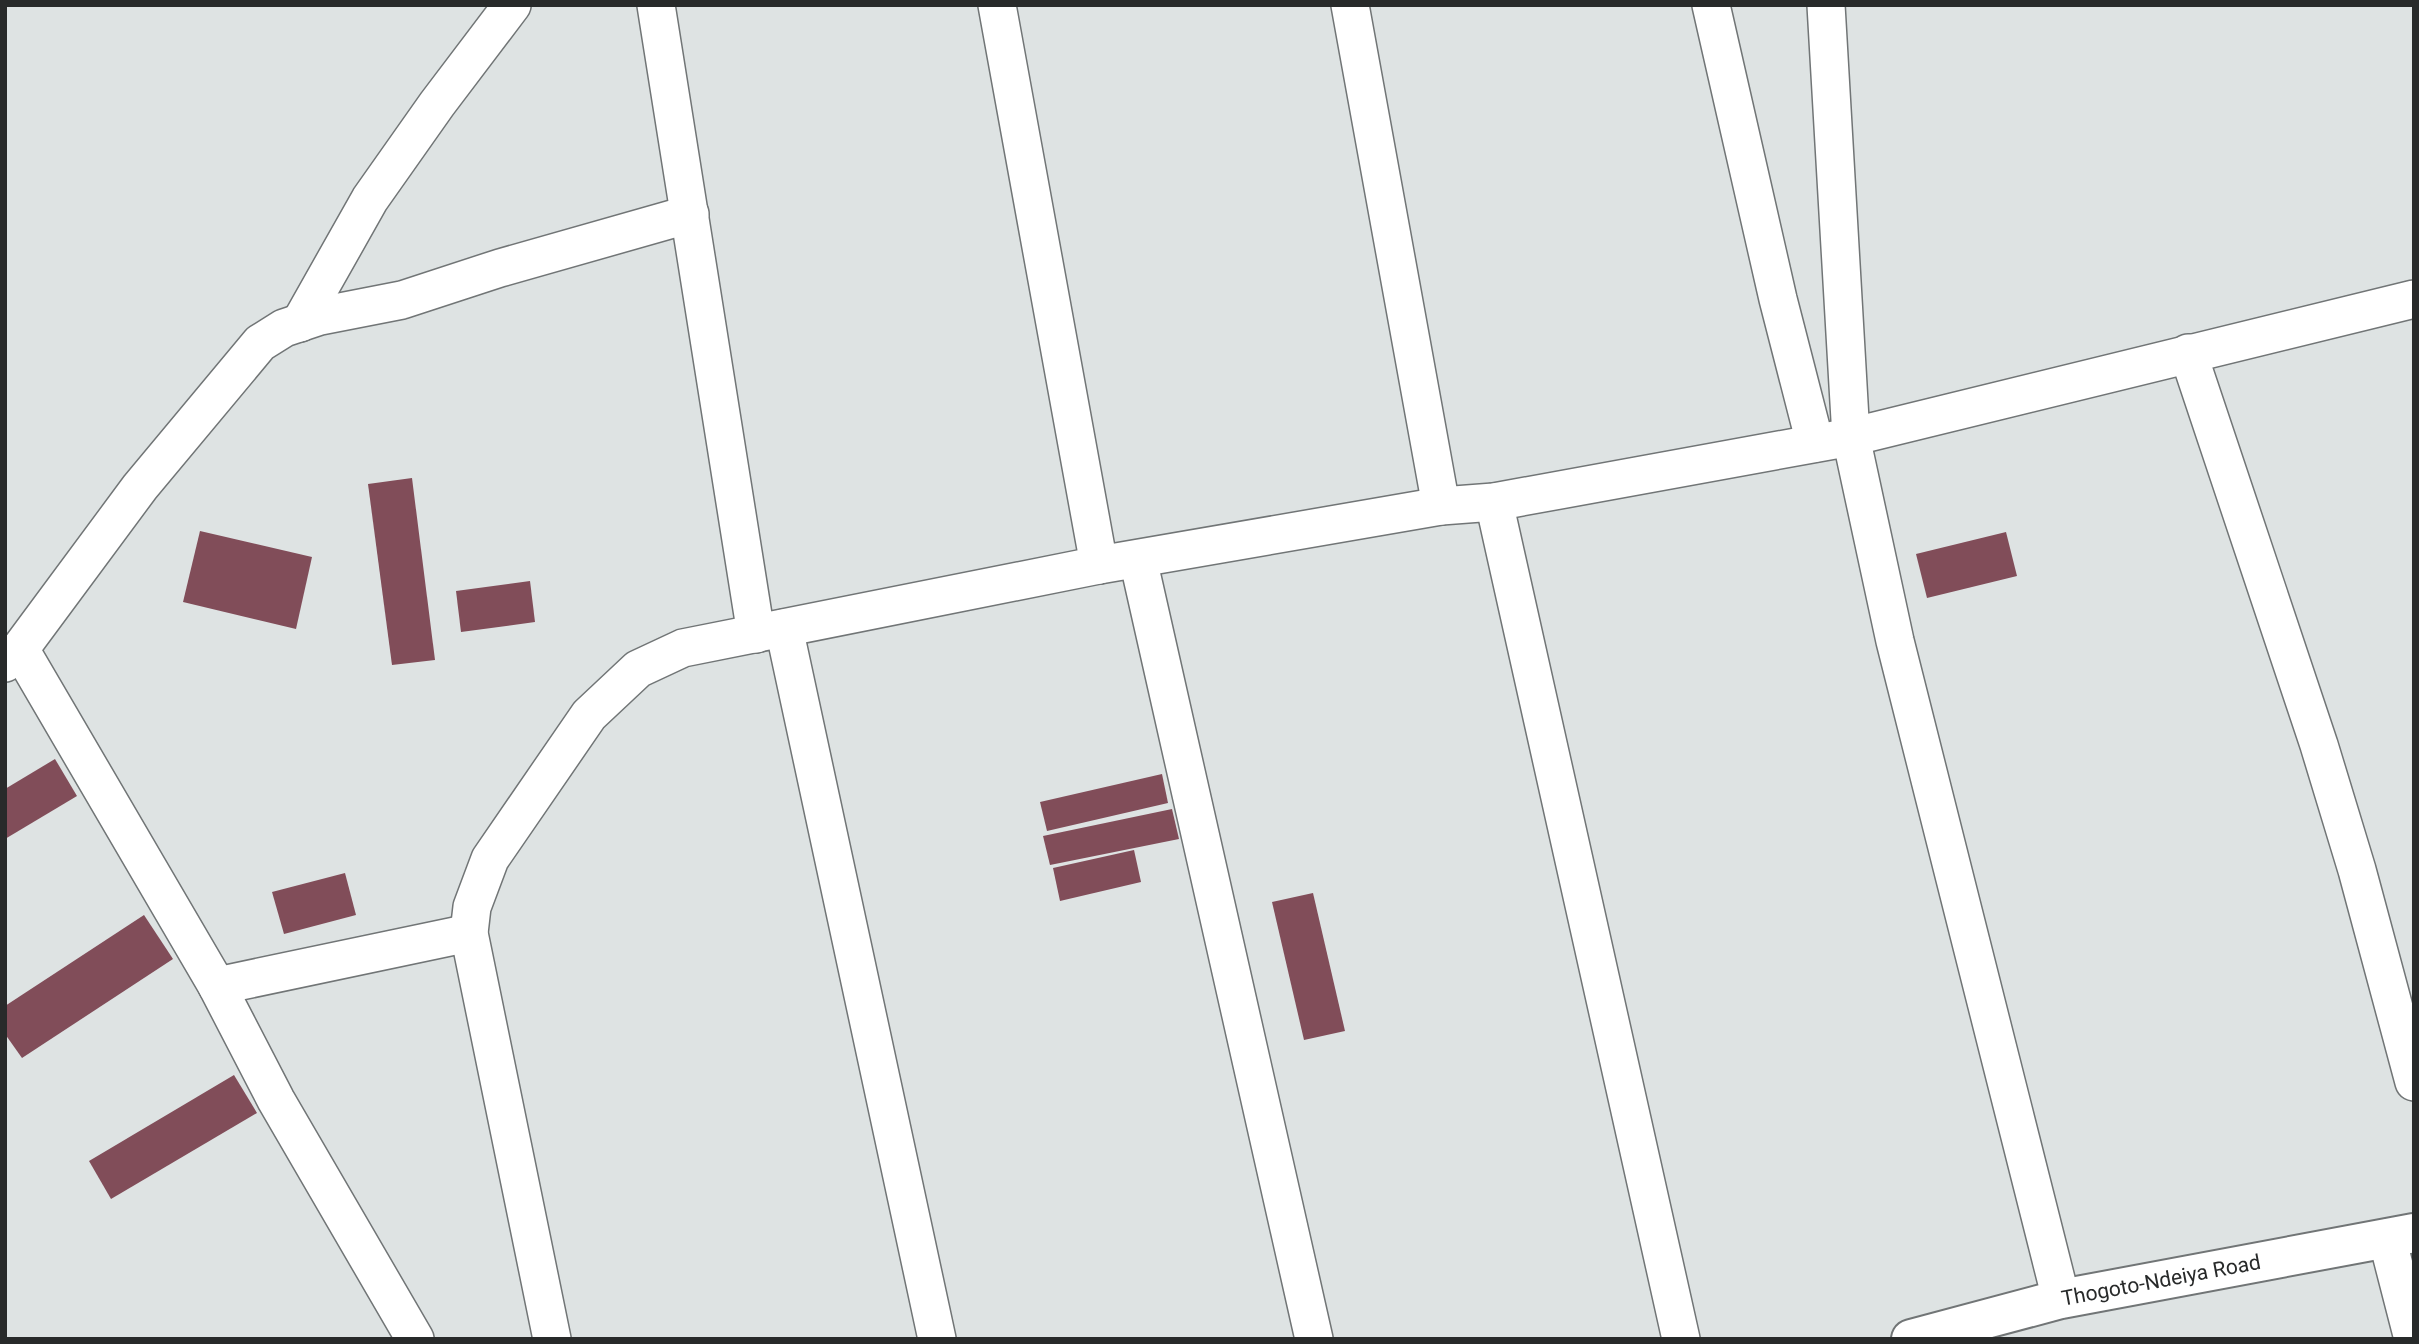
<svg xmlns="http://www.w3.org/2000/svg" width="2419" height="1344" font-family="Roboto,sans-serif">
  <rect width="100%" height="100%" fill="#dee3e3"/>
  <g fill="#814d59">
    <path d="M412 478 435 660 392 665 368 484Z"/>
    <path d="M200 531 312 557 296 629 183 602Z"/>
    <path d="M2006 532 2017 576 1927 598 1916 554Z"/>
    <path d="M530 581 535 622 461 632 456 591Z"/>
    <path d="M55 759 77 796 5 839V789Z"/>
    <path d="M1162 774 1168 803 1047 831 1040 802Z"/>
    <path d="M1172 809 1179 839 1050 865 1043 836Z"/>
    <path d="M1134 850 1141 882 1060 901 1053 868Z"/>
    <path d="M345 873 356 915 284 934 272 892Z"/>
    <path d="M1313 893 1345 1031 1304 1040 1272 902Z"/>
    <path d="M144 915 173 959 22 1058 5 1034V1006Z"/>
    <path d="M234 1075 257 1113 111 1199 89 1161Z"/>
  </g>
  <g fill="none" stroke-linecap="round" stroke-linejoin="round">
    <g stroke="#717576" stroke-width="40">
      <g id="minor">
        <path d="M656 5 756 634"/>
        <path d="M997 5 1099 565"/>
        <path d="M1350 5 1441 506"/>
        <path d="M1711 5 1778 299 1815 443"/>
        <path d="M1826 5 1851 437 1895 641 2061 1299"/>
        <path d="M300 323 370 199 437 104 512 5"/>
        <path d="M2188 353 2319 745 2357 870 2414 1082"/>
        <path d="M1494 502 1681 1339"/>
        <path d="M1138 559 1314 1339"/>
        <path d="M784 628 937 1339"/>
        <path d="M20 649 217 986 276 1100 415 1339"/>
        <path d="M5 663 20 649 140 487 260 343 284 328 320 316 402 300 500 268 690 214"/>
        <path d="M217 986 469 933"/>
        <path d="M2387 1238 2413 1339"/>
        <path d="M552 1339 469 933 472 907 490 859 589 715 638 669 683 648 1099 565 1441 506 1494 502 1851 437 2414 299"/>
      </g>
    </g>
    <g stroke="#717576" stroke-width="42">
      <g id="major">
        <path id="s1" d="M1911 1339 2061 1299 2414 1233"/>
      </g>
    </g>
    <use href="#minor" stroke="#fff" stroke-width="37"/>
    <use href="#major" stroke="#fff" stroke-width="38"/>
  </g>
  <g text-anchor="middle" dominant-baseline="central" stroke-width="7" stroke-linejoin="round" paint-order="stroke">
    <g font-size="21" fill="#282a2a" stroke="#dee3e3">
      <text stroke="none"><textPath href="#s1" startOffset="257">Thogoto-Ndeiya Road</textPath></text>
    </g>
  </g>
  <rect width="2419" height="1344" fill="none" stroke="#282a2a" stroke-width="14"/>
</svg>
